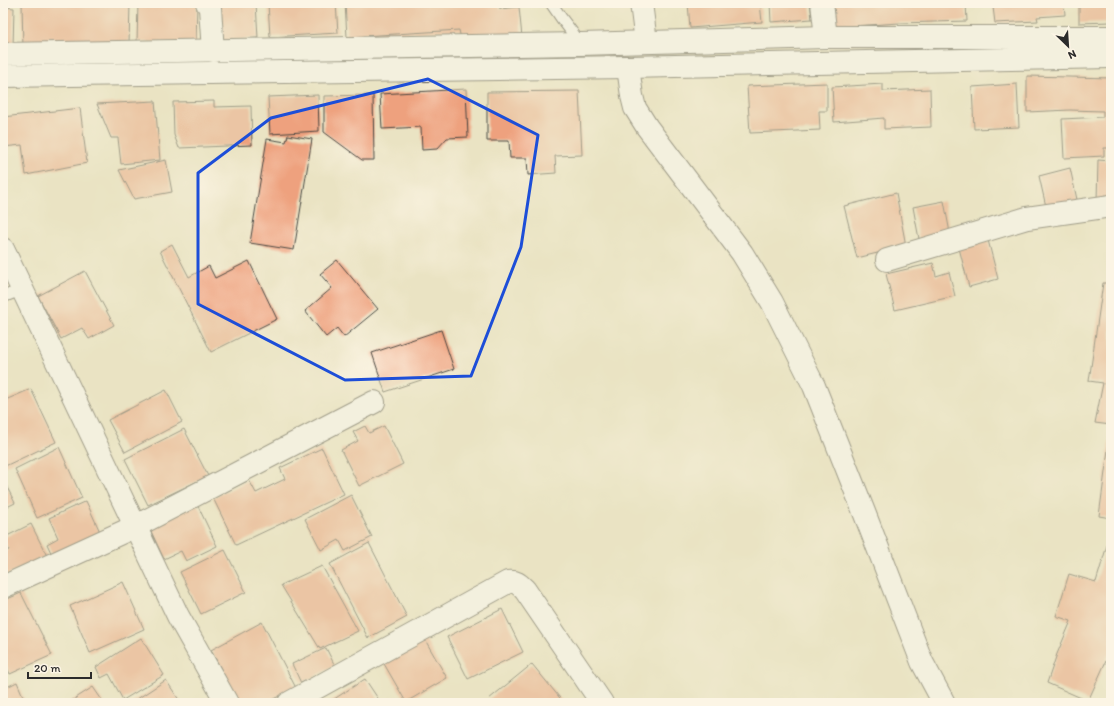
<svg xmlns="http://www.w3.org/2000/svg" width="1114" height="706" font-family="Itim,sans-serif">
  <rect width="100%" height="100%" fill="#fcf5e5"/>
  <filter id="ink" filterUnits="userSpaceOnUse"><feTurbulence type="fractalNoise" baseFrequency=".025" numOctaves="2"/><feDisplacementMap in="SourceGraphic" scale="8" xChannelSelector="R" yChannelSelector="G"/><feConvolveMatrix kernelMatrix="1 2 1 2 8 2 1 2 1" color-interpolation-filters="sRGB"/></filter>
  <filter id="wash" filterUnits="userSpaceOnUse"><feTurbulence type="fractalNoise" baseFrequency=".012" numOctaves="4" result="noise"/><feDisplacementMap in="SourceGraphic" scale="16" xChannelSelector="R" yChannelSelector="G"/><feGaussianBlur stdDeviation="0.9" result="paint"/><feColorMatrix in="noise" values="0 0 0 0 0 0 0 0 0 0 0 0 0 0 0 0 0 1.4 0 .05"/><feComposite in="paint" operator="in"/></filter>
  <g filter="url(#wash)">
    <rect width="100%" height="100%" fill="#eae3c3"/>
    <g id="blocks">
      <g fill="#eea17e">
        <path d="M22 3H130L129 44 23 49Z"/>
        <path d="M138 3H197L196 43 137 42Z"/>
        <path d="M217 3H256L258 38 220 41Z"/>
        <path d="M268 3H336L338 33 270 37Z"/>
        <path d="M345 3H499L500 9 519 7 522 37 462 43 459 30 347 37Z"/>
        <path d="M688 3H760L762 22 690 28Z"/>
        <path d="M770 3H810L812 19 771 22Z"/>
        <path d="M833 3H966L967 21 900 23 835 27Z"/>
        <path d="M997 3H1064L1065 15 1037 17 1038 21 995 23 993 7H997Z"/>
        <path d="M1079 3H1111V22L1079 23Z"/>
        <path d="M3 7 14 8 13 47 3 46Z"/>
        <path d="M1027 76 1111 78V148H1104V156L1064 158 1062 119 1103 117V111L1070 110 1027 112Z"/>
        <path d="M827 83V111H819L820 130 750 133 747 86Z"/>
        <path d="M883 84V91L930 89 931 127 884 129V118L834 122 832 87Z"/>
        <path d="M1017 84 1019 127 974 129 972 87Z"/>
        <path d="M466 89 468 137 447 138 437 149 422 150 421 127 382 129 380 94Z"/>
        <path d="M579 91 582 155 555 156 556 173 528 175 527 158H510L509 141H487V92Z"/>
        <path d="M318 95 319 131 270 134 268 97Z"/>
        <path d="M373 95 374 160H362L324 132V96Z"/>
        <path d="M155 101 160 160 121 164 118 138H111L97 104Z"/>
        <path d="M214 101V107L251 106 252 145 179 148 174 135 173 102Z"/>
        <path d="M80 108 87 163 26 175 22 145 3 147V117Z"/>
        <path d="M288 135 312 139 294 250 250 243 267 139 286 142Z"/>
        <path d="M166 160 172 192 134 199 119 170Z"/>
        <path d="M1098 160 1111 161V201H1097Z"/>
        <path d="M1070 168 1078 204 1047 211 1039 176Z"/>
        <path d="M896 193 906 246 857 258 844 206Z"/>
        <path d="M944 201 950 233 919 239 913 207Z"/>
        <path d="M988 240 998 279 969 287 959 248Z"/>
        <path d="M172 244 189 277 209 266 215 278 249 261 277 319 211 352 160 251Z"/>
        <path d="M337 260 378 309 344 337 337 328 326 337 305 311 332 288 320 274Z"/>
        <path d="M933 263 936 276 949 272 955 296 895 310 886 274Z"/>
        <path d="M85 271 114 325 89 339 82 328 61 339 38 296Z"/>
        <path d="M1103 283H1111V425L1095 423 1103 383 1089 381Z"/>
        <path d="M441 330 454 369 385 392 372 353Z"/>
        <path d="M31 389 56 442 3 467V401Z"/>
        <path d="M166 390 182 422 125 452 108 420Z"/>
        <path d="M365 426 369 433 384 426 403 464 359 486 341 450 358 441 353 432Z"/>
        <path d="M184 429 208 476 148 505 125 459Z"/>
        <path d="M1110 435H1111V518L1099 516Z"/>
        <path d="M59 447 82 498 37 518 15 469Z"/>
        <path d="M322 448 344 494 236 545 213 498 249 480 256 493 285 479 280 468Z"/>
        <path d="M3 479 15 503 3 509Z"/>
        <path d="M351 495 372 537 345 551 339 540 321 550 305 519Z"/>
        <path d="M86 501 101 534 53 557 47 544 58 538 49 518Z"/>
        <path d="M197 504 217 546 186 561 181 551 164 559 149 527Z"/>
        <path d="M31 524 47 556 3 577V552L9 550 3 538Z"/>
        <path d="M1111 532V650L1088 701 1047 683 1057 654 1071 621 1056 616 1069 574 1096 582Z"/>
        <path d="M369 543 407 617 368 638 330 564Z"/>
        <path d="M225 550 246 592 201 614 180 572Z"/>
        <path d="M322 566 358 631 320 649 281 585Z"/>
        <path d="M123 582 144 629 90 653 70 606Z"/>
        <path d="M21 593 52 655 10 674 3 659V601Z"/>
        <path d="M502 609 523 652 468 679 447 637Z"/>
        <path d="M262 622 296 688 265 703H239L211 650Z"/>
        <path d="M141 638 164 675 123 700 109 674 101 678 96 667Z"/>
        <path d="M424 638 447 678 406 702 383 662Z"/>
        <path d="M326 648 335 666 301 683 292 664Z"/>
        <path d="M532 664 564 703H493L489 699Z"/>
        <path d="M365 679 381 703H328Z"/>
        <path d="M166 680 181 703H131Z"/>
        <path d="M17 682 25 701 20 703H3V689Z"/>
        <path d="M93 687 104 703H68Z"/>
      </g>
    </g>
  </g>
  <g filter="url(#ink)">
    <use href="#blocks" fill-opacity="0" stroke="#484742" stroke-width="1"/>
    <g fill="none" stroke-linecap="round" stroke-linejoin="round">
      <g stroke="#484742" stroke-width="13">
        <g id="service">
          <path d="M551 3 562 19 581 44"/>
          <path d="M3 297 23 289"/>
        </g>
      </g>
      <g stroke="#484742" stroke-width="24">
        <g id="minor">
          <path d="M207 3 210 8 213 51"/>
          <path d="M641 3 646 42"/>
          <path d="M822 3 826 37"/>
          <path d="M628 67 632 96 635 108 647 127 742 253 772 302 814 386 864 512 922 662 944 703"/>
          <path d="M3 249 178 616 227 703"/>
          <path d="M887 260 1027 218 1111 206"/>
          <path d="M3 587 136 526 374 402"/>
          <path d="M289 703 508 582C517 581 519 584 525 590L602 703"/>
        </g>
      </g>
      <g stroke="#484742" stroke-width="24">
        <g id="tertiary">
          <path d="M3 54 581 44 826 37H1111"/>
          <path d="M3 76 628 67 1111 57"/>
        </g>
      </g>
      <use href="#service" stroke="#fff" stroke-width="11"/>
      <use href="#minor" stroke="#fff" stroke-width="22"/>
      <use href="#tertiary" stroke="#fff" stroke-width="22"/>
    </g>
  </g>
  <path d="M0 0H1114V706H0ZM428 79 538 135 521 247 471 376 345 380 198 304V173L271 118Z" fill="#eae3c3" fill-opacity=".55" fill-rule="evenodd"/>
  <path fill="none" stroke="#1d4ed8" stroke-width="3" stroke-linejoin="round" d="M428 79 538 135 521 247 471 376 345 380 198 304V173L271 118Z"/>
  <rect width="1114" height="706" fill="none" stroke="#fcf5e5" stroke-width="16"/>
  <g transform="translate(1068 46) rotate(155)" stroke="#fcf5e5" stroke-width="3" paint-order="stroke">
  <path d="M0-3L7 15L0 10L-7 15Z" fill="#2b2b2b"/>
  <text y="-6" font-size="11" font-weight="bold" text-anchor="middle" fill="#2b2b2b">N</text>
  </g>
  <path d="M28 672v6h63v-6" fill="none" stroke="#2b2b2b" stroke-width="2"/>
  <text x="34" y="672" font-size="12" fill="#2b2b2b" stroke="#fcf5e5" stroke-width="3" paint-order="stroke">20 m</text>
</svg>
